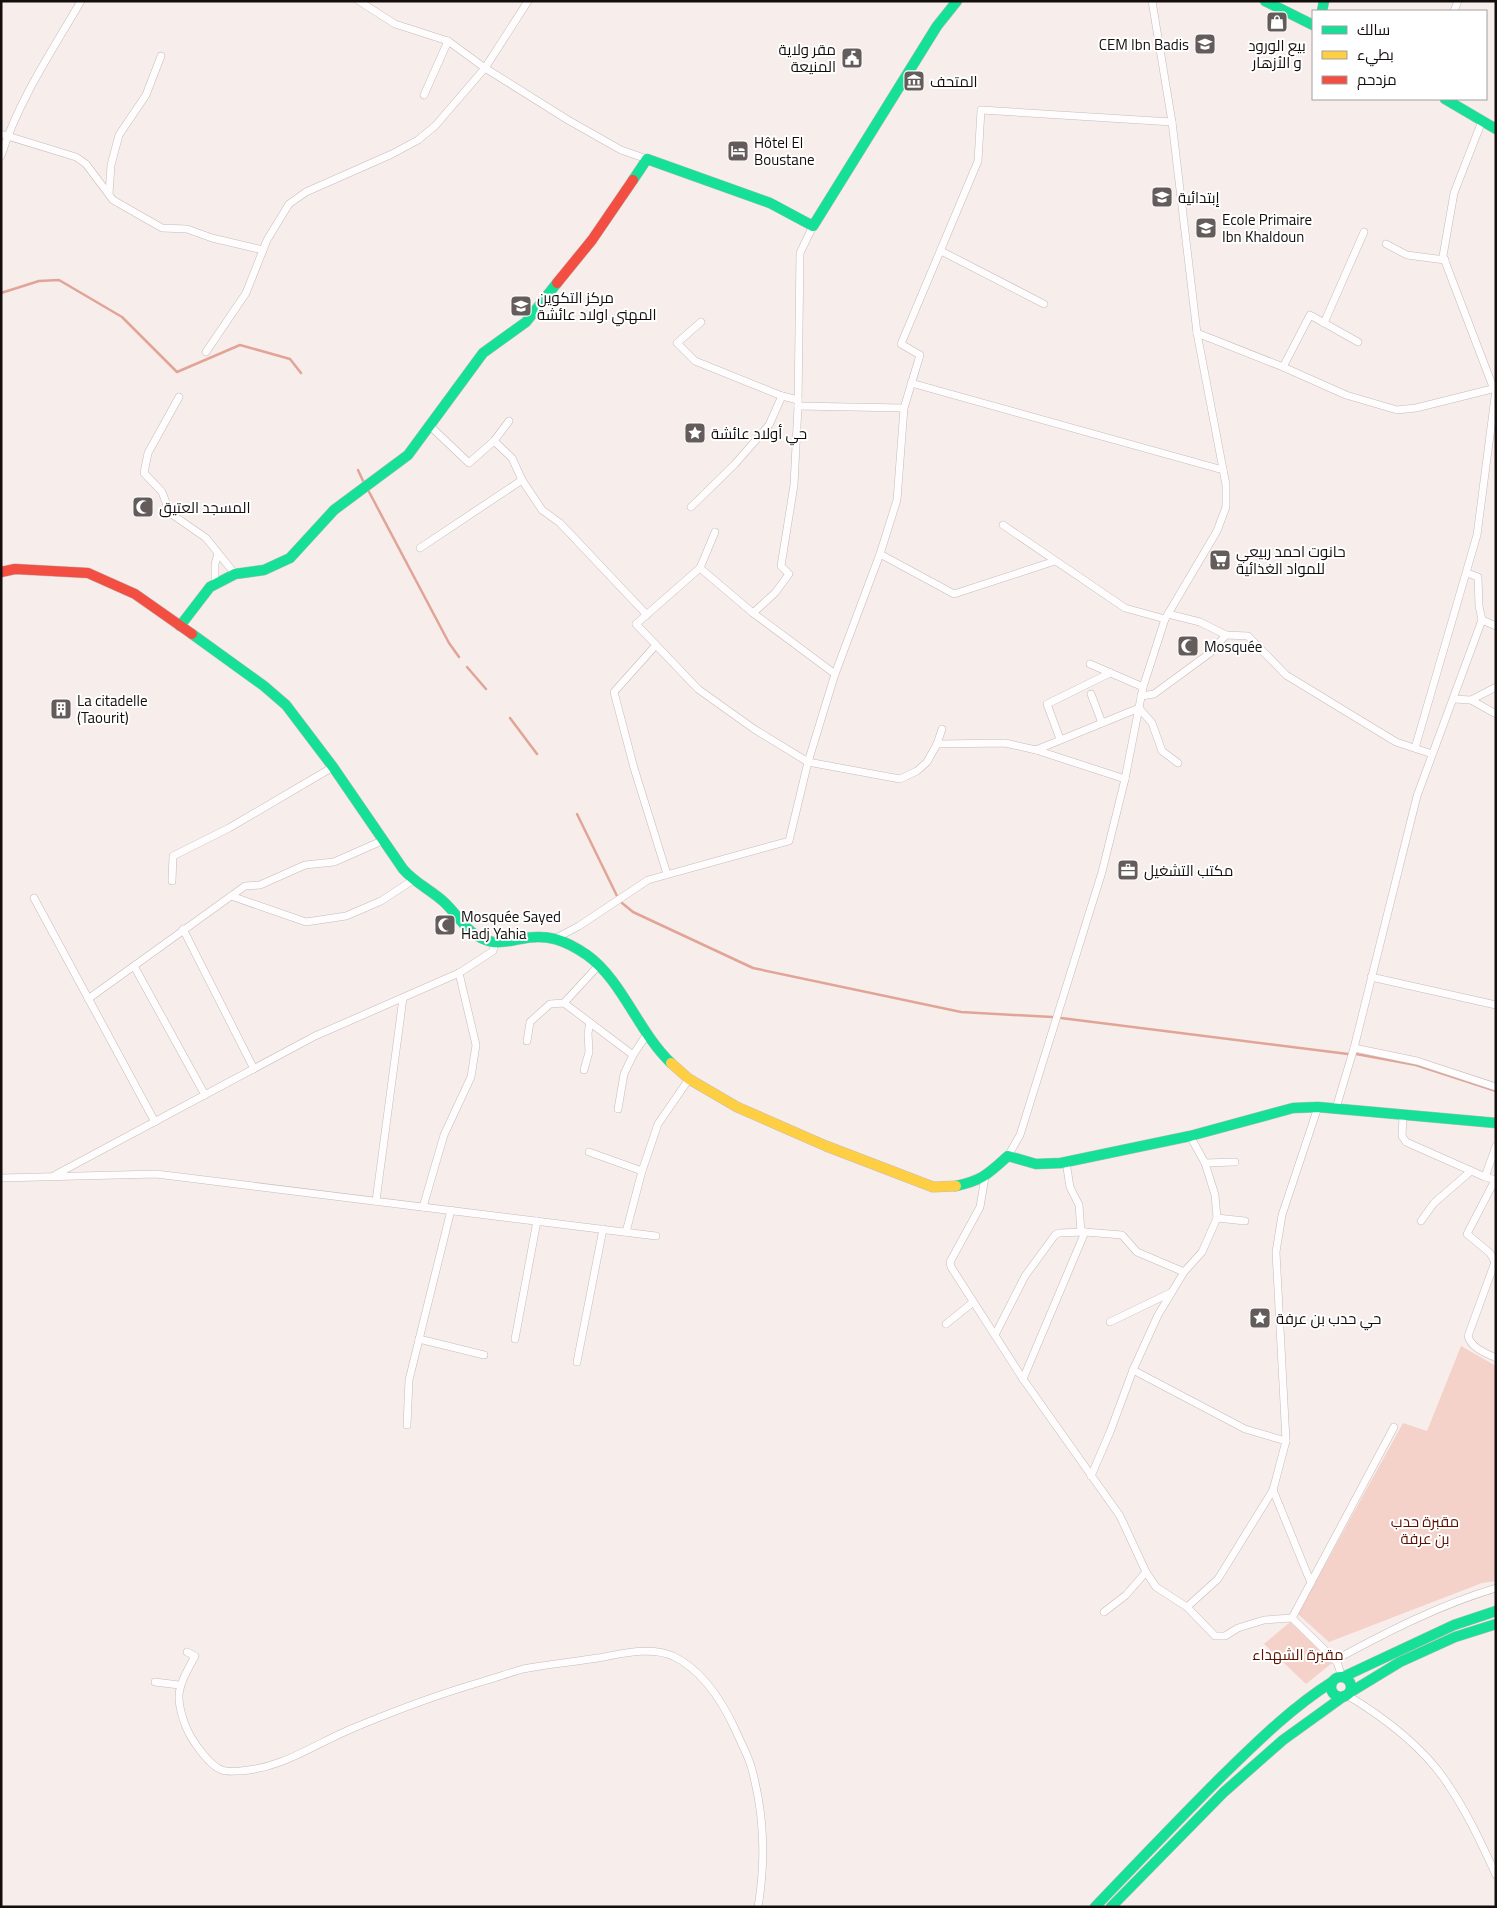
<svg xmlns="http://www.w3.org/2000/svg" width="1497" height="1908" font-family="'Titillium Web',Cairo,sans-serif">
  <rect width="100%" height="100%" fill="#f7eeeb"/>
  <g fill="#f4d1c9">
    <path d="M1461 1346 1496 1366V1581L1482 1583 1329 1642 1298 1614 1403 1423 1427 1431Z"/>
    <path d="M1290 1622 1332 1663 1306 1684 1264 1644Z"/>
  </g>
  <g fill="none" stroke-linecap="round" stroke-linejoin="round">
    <g stroke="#e1a497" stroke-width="2.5">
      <path d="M1 293 39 281 59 280 122 317 177 372 240 345 290 359 301 373"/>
      <path d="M358 470 364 483"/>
      <path d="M367 488 449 643 459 657"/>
      <path d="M467 667 486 689"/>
      <path d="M510 718 537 754"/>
      <path d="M577 814 618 898"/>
      <path d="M622 903 633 912 753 968 961 1012 1052 1017"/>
      <path d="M1061 1018 1348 1054"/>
      <path d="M1356 1054 1416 1065 1496 1091"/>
    </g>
    <g stroke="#c4bcbb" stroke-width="8">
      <g id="street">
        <path d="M359 1 395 24 448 41 485 68 568 120 621 150 647 159"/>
        <path d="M1454 11 1458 1"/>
        <path d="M424 95 448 41"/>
        <path d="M1482 121 1454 193 1443 256 1493 387"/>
        <path d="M1 134 76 157 86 164 113 200 162 228 187 229 212 238 263 250"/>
        <path d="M1 156C18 101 52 51 81 1"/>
        <path d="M109 194 111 165 119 135 146 95 161 56"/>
        <path d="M1386 244 1407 255 1445 260"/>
        <path d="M941 251 1044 304"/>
        <path d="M701 322 677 343 695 361 782 396 798 400"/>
        <path d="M1324 323 1364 232"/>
        <path d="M1197 333 1283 367 1346 395 1397 410 1416 408 1496 388"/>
        <path d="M206 352 246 293 267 240 289 204 306 192 392 154 418 140 435 126 485 68 528 1"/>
        <path d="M1283 367 1310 315 1358 342"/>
        <path d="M911 383 1223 470"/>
        <path d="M179 397 148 453 144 473 162 492 170 513 206 538 235 574"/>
        <path d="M798 406 904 408"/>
        <path d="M429 425 469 463 494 441 509 421"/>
        <path d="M494 441 512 458 522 480 542 510 560 523 647 615"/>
        <path d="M691 507 735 464 769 425 782 396"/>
        <path d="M1003 525 1125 608 1165 619"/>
        <path d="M715 532 700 568 636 624 698 689 754 729 808 762 900 779 917 771 927 762 937 744 942 729"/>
        <path d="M420 548 522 480"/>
        <path d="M880 554 954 594 1055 561"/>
        <path d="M700 568 753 613 835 674"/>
        <path d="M215 584V564L218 554"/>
        <path d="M753 613 775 593 789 574 781 566 794 485 798 406 800 253 813 226"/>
        <path d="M1168 614 1200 622 1226 635 1248 636 1286 675 1396 742 1432 754"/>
        <path d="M1482 620 1496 626"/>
        <path d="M656 645 614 692 634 768 667 874"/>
        <path d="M1090 664 1143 687"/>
        <path d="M1091 694 1102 723"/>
        <path d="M1141 696 1154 694 1210 653 1226 635"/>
        <path d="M1454 699 1471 700 1496 714"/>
        <path d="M1471 700 1496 687"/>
        <path d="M1060 739 1047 704 1110 673"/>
        <path d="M937 744 1005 743 1036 750 1139 708 1152 723 1162 751 1178 763"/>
        <path d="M1415 748 1477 535 1496 389"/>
        <path d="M1036 750 1125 779"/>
        <path d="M172 881 173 856 229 828 333 767"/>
        <path d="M231 896 306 922 346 916 381 901 413 880"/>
        <path d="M34 898 155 1122"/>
        <path d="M183 929 254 1069"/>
        <path d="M556 938 579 926 648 880 789 841 808 762 835 674 880 554 897 500 904 408 920 355 901 344 978 161 981 110 1172 122"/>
        <path d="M134 966 205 1095"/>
        <path d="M1371 977 1496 1005"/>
        <path d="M88 999 245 886 260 885 305 865 334 862 384 840"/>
        <path d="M564 1003 598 966"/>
        <path d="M527 1041 530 1022 550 1004 564 1003 633 1055"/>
        <path d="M1354 1048 1417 1061 1496 1087"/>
        <path d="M584 1070 589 1052 588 1033 590 1023"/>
        <path d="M1336 1108 1354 1048 1417 796 1482 620 1479 606 1478 577 1467 573"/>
        <path d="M618 1109 624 1074 633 1055 647 1034"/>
        <path d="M1403 1116 1402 1136 1406 1142 1485 1177 1496 1180"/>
        <path d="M589 1152 642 1171"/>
        <path d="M1008 1156 1020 1135 1102 872 1125 779 1143 687 1165 619 1217 531 1226 507V485L1197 333 1172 122 1152 1"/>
        <path d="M1066 1162 1070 1187 1079 1205 1081 1232"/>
        <path d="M1205 1163 1235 1162"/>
        <path d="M55 1175 315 1036 459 973 493 951 495 942"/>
        <path d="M985 1177 980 1207 950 1262 951 1267 1023 1379 1120 1516 1146 1572 1156 1587 1187 1607 1215 1636H1225L1238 1628 1264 1620 1292 1618 1337 1662 1342 1677"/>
        <path d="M1485 1177 1496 1146"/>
        <path d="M1 1178 156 1174 656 1236"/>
        <path d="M1495 1180 1467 1234 1490 1253 1495 1262 1468 1336C1471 1348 1486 1353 1496 1358"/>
        <path d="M376 1201 403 998"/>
        <path d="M423 1207 444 1135 471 1077 476 1045 459 973"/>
        <path d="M1217 1218 1245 1221"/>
        <path d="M1421 1221 1434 1203 1471 1171"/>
        <path d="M626 1232 642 1171 658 1124 689 1079"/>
        <path d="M1110 1322 1170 1293"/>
        <path d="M946 1324 972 1303"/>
        <path d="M995 1335 1025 1276 1055 1235 1059 1233 1085 1232 1122 1235 1137 1252 1184 1272"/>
        <path d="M419 1339 484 1355"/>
        <path d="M515 1339 537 1221"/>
        <path d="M577 1362 603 1229"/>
        <path d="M1133 1370 1245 1429 1286 1441"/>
        <path d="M1023 1379 1085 1232"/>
        <path d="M407 1425 409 1380 451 1210"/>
        <path d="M1091 1476 1110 1432 1133 1370 1158 1315 1184 1272 1202 1252 1217 1218 1215 1195 1205 1163 1190 1136"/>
        <path d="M1273 1490 1311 1583"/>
        <path d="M1187 1607 1218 1579 1273 1490 1286 1441 1276 1252 1282 1215 1318 1107"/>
        <path d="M1104 1612 1126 1595 1146 1572"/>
        <path d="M1292 1618 1394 1427"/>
        <path d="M187 1652 195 1656C179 1686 173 1694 186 1727 191 1739 209 1766 222 1770 227 1772 234 1771 240 1771 283 1768 313 1745 351 1729 394 1711 436 1695 481 1682 495 1678 509 1673 523 1669 548 1664 573 1662 598 1658 621 1654 650 1646 673 1656 702 1670 722 1701 735 1729 740 1741 747 1753 751 1766 764 1812 766 1860 758 1907"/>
        <path d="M1335 1660C1387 1632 1439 1605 1496 1588"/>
        <path d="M155 1682 179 1685"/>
        <path d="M1347 1695C1385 1718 1425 1748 1449 1786 1468 1814 1482 1845 1496 1875"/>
      </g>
    </g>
    <g stroke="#c4bcbb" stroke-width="11">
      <g id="fast">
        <path d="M1265 1 1313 25"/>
        <path d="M1322 11 1324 1"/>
        <path d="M1445 99 1496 129"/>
        <path d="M633 180 647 159 770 203 813 226 937 26 957 1"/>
        <path d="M180 626 210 587 235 574 264 570 290 558 334 510 408 455 483 353 526 322 557 283"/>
        <path d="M192 634 264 686 286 705 333 767 403 869C415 883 431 890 444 902 461 918 468 937 493 942 503 943 510 941 520 939 547 933 565 940 587 955 622 980 639 1033 671 1063"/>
        <path d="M956 1186C983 1180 988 1174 1008 1156L1036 1164 1061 1163 1190 1136 1293 1108 1318 1107 1496 1123"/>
        <path d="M1343 1677 1454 1625 1496 1611"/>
        <circle cx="1341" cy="1687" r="10"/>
        <path d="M1349 1693 1400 1662 1455 1637 1496 1624"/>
        <path d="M1095 1907C1137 1863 1179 1819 1222 1776 1257 1742 1291 1708 1332 1682"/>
        <path d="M1111 1907 1224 1792 1283 1740 1344 1696"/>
      </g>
    </g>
    <g stroke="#c4bcbb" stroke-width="11">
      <path id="slow" d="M671 1063 689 1079 737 1107 826 1146 933 1187 956 1186"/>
    </g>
    <g stroke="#c4bcbb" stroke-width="11">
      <g id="jam">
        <path d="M557 283 592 240 633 180"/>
        <path d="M1 572 15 569 88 573 135 594 192 634"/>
      </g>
    </g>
    <use href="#street" stroke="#fefcfc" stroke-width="7"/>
    <use href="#fast" stroke="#16e098" stroke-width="10"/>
    <use href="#slow" stroke="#ffcf43" stroke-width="10"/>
    <use href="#jam" stroke="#f24e42" stroke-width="10"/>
  </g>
  <defs>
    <g id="shop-square" transform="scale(1.125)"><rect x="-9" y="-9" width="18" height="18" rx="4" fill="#635c5a" stroke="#fff"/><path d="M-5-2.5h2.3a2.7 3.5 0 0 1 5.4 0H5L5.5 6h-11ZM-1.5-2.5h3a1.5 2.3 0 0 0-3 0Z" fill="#fff"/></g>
    <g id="school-square" transform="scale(1.125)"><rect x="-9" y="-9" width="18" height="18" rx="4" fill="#635c5a" stroke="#fff"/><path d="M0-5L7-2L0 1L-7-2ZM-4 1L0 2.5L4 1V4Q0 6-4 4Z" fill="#fff"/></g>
    <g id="civic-square" transform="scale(1.125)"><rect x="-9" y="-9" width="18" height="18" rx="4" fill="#635c5a" stroke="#fff"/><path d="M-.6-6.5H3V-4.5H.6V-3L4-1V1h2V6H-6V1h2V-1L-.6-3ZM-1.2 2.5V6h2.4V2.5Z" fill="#fff"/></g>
    <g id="museum-square" transform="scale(1.125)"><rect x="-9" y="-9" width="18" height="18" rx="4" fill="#635c5a" stroke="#fff"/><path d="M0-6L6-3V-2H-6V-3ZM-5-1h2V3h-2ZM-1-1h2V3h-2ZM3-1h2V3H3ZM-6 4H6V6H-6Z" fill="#fff"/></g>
    <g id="hotel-square" transform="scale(1.125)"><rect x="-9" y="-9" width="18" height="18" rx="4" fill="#635c5a" stroke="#fff"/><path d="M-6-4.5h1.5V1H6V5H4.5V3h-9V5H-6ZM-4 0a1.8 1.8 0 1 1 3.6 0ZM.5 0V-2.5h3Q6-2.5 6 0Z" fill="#fff"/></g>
    <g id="university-square" transform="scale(1.125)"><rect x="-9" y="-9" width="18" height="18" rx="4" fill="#635c5a" stroke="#fff"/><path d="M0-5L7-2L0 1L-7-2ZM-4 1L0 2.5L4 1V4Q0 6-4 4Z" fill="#fff"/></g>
    <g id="sight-square" transform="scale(1.125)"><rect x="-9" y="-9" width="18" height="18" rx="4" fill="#635c5a" stroke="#fff"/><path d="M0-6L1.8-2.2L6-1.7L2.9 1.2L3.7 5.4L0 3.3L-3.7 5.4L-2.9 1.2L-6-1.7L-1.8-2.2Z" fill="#fff"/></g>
    <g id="mosque-square" transform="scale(1.125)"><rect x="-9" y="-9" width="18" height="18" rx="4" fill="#635c5a" stroke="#fff"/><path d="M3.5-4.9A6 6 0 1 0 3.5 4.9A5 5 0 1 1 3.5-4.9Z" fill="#fff"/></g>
    <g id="supermarket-square" transform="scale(1.125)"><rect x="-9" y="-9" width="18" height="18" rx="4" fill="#635c5a" stroke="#fff"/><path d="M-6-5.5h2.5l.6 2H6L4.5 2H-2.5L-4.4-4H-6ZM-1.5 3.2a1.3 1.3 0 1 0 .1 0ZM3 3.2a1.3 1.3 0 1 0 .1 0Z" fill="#fff"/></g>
    <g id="building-square" transform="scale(1.125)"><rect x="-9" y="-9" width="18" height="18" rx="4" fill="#635c5a" stroke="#fff"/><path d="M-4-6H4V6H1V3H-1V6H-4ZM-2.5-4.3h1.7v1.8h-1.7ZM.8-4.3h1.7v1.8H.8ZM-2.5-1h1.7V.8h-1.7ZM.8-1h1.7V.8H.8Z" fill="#fff"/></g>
    <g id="office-square" transform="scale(1.125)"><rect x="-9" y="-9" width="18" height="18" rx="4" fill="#635c5a" stroke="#fff"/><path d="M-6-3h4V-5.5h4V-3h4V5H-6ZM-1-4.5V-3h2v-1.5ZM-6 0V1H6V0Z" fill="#fff"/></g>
  </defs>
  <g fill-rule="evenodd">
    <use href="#shop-square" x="1277" y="22"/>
    <use href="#school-square" x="1205" y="44"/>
    <use href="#civic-square" x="852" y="58"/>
    <use href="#museum-square" x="914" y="81"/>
    <use href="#hotel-square" x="738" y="151"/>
    <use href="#school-square" x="1162" y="197"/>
    <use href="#school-square" x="1206" y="228"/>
    <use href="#university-square" x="521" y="306"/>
    <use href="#sight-square" x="695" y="433"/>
    <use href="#mosque-square" x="143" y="507"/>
    <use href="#supermarket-square" x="1220" y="560"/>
    <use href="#mosque-square" x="1188" y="646"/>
    <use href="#building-square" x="61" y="709"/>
    <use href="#office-square" x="1128" y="870"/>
    <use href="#mosque-square" x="445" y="925"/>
    <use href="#sight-square" x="1260" y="1318"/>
  </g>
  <g text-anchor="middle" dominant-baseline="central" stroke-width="4" stroke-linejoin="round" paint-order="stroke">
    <g font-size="15" fill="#130d0c" stroke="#fff" text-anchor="start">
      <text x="1189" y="44" text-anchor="end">CEM Ibn Badis</text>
      <text x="1277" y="45" text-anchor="middle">بيع الورود<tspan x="1277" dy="17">و الأزهار</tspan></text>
      <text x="836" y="49" text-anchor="end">مقر ولاية<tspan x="836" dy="17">المنيعة</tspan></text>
      <text x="930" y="81">المتحف</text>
      <text x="754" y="142">Hôtel El<tspan x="754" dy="17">Boustane</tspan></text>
      <text x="1178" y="197">إبتدائية</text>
      <text x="1222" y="219">Ecole Primaire<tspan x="1222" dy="17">Ibn Khaldoun</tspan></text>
      <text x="537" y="297">مركز التكوين<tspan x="537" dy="17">المهني اولاد عائشة</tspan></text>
      <text x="711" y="433">حي أولاد عائشة</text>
      <text x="159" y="507">المسجد العتيق</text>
      <text x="1236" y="551">حانوت احمد ربيعي<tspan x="1236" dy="17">للمواد الغذائية</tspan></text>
      <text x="1204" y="646">Mosquée</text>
      <text x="77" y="700">La citadelle<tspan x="77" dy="17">(Taourit)</tspan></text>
      <text x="1144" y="870">مكتب التشغيل</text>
      <text x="461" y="916">Mosquée Sayed<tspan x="461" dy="17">Hadj Yahia</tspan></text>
      <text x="1276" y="1318">حي حدب بن عرفة</text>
    </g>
    <g font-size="15" fill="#5c1103" stroke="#fff">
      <text x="1425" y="1521">مقبرة حدب<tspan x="1425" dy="17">بن عرفة</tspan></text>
      <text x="1298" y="1654">مقبرة الشهداء</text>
    </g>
  </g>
  <rect width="1497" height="1908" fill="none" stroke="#130d0c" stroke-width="5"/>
  <rect x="1312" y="10" width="175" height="90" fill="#ffffff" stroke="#a19e9e"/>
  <rect x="1322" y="26" width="25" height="8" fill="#16e098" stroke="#a19e9e"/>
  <text x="1357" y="35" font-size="15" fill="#130d0c">سالك</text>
  <rect x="1322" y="51" width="25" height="8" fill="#ffcf43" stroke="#a19e9e"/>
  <text x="1357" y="60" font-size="15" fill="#130d0c">بطيء</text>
  <rect x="1322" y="76" width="25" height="8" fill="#f24e42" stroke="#a19e9e"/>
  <text x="1357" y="85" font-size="15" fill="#130d0c">مزدحم</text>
</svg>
